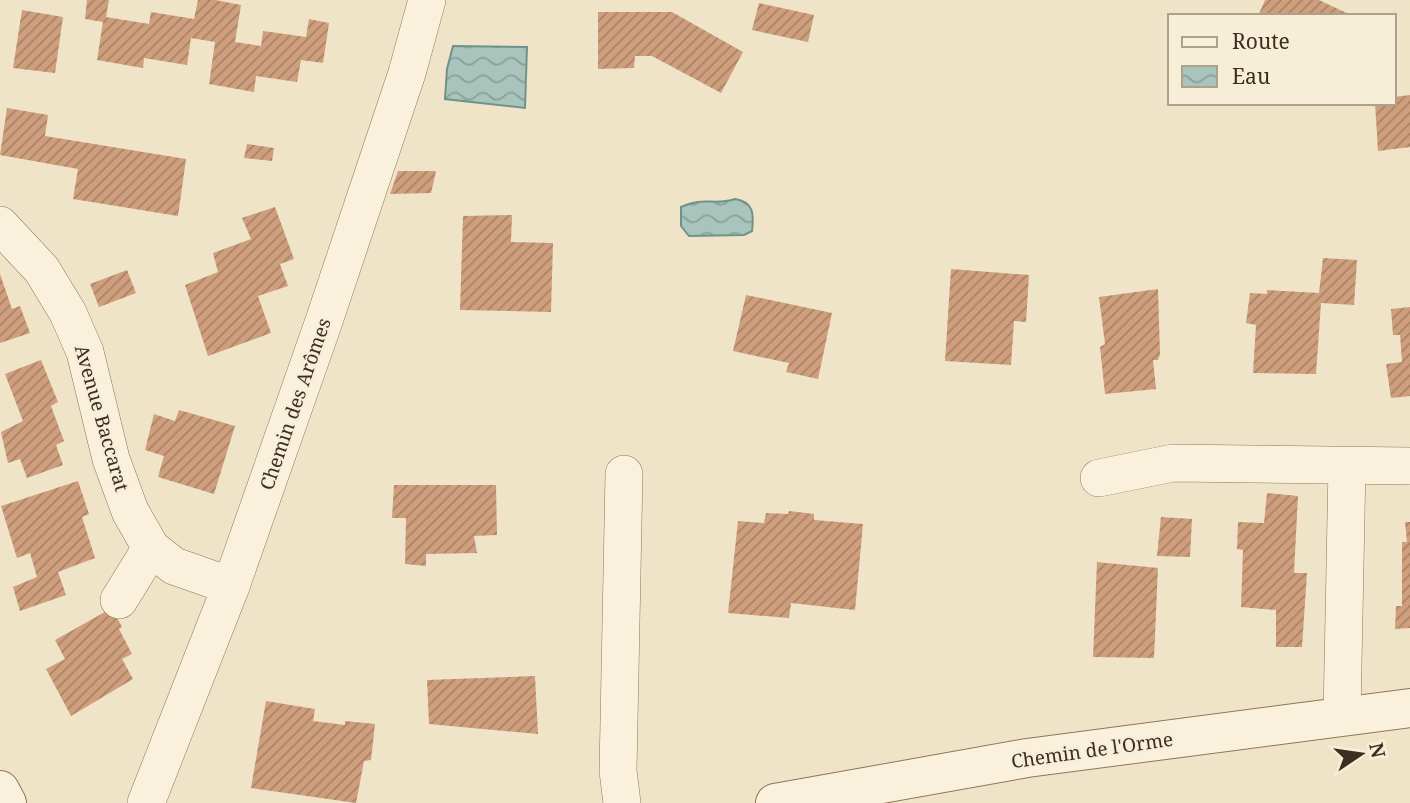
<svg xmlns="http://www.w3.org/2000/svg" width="1410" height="803" font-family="'Noto Serif',serif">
  <defs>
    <pattern id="water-waves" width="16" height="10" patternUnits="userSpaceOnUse" patternTransform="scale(1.75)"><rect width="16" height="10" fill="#a9c4bc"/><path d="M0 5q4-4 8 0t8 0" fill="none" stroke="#8ba098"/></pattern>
    <pattern id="building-hatch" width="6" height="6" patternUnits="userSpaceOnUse" patternTransform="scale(1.75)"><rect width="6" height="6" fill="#cf9f7d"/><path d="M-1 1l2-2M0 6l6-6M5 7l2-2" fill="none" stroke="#a98266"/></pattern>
  </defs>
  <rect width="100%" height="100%" fill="#f0e4c8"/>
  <g fill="url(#water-waves)" stroke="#6f938a" stroke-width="2">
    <path d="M453 46 527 47 525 108 445 99 447 69Z"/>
    <path d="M735 199C754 202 754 214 752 231L744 235 689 236 681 226V207C704 196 713 206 735 199Z"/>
  </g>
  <g fill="url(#building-hatch)">
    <path d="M87 0H109L106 17 149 24 151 12 194 19 198 0H215L241 5 235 42 261 46 263 31 306 37 309 19 329 23 323 63 301 60 297 82 256 76 254 92 209 84 215 42 191 38 187 65 144 58 143 68 97 60 103 22 85 19Z"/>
    <path d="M1265 0H1319L1353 16H1258Z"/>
    <path d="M759 3 814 15 808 42 752 30Z"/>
    <path d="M22 10 63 17 55 73 13 68Z"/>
    <path d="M598 12H672L743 52 721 93 652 56H635L634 68 598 69Z"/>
    <path d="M1410 95V147L1378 151 1375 103H1394V97Z"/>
    <path d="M7 108 48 115 45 136 186 159 178 216 73 199 78 169 0 155Z"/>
    <path d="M247 144 274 148 272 161 244 158Z"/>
    <path d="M398 171H436L431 193 390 194Z"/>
    <path d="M275 207 294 259 280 264 288 286 258 296 271 333 208 356 185 285 218 272 213 253 251 239 242 218Z"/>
    <path d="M512 215 511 242 553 243 551 312 460 310 463 216Z"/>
    <path d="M1323 258 1357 260 1354 305 1321 303 1316 374 1253 373 1256 325 1246 323 1250 293 1267 294V290L1319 293Z"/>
    <path d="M951 269 1029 275 1026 322 1014 321 1011 365 945 361Z"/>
    <path d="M127 270 136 293 99 307 90 284Z"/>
    <path d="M0 274 12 309 20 306 30 333 0 343Z"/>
    <path d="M1158 289 1160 354 1158 360H1153L1156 389 1105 394 1100 347 1105 344 1099 297Z"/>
    <path d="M746 295 832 313 818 379 786 372 789 363 733 351Z"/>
    <path d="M1410 307V396L1391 398 1386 364 1402 362 1400 335H1393L1391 309Z"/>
    <path d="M41 360 58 402 51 406 64 441 56 445 63 465 27 478 20 459 8 463 1 432 23 421 5 374Z"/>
    <path d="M179 410 235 426 214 494 158 477 164 456 145 450 154 414 175 421Z"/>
    <path d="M78 481 89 514 82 517 95 558 58 572 66 595 20 611 13 587 37 577 30 553 17 558 1 506Z"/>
    <path d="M394 485H496L497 535 474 536 477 553 426 554V566L405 564 406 518H392Z"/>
    <path d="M1267 493 1298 496 1294 573H1307L1302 647H1276V610L1241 607 1243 550 1237 549 1238 522 1264 523Z"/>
    <path d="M789 511 814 514V520L863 524 855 610 791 603 789 618 728 613 738 521 764 523 766 513 788 514Z"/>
    <path d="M1161 517 1192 519 1190 557 1157 556Z"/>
    <path d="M1405 522H1410V628L1395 629 1396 606H1402V542H1407Z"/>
    <path d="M1097 562 1158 568 1154 658 1093 657Z"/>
    <path d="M112 608 122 627 119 629 132 654 122 659 133 679 71 716 46 669 65 659 55 640Z"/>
    <path d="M535 676 538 734 429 724 427 680Z"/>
    <path d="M266 701 315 709 313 721 345 725V721L375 724 371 760 364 761 356 803 251 788Z"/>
  </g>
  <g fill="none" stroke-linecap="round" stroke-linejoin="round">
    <g stroke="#8d765c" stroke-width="38">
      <g id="minor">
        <path d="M0 225 42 270 68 313 85 352 111 459 130 511 151 548 174 566 231 586"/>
        <path d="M1099 478 1173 463 1410 466"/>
        <path d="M119 600 151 548"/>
        <path d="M1342 715 1347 466"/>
        <path d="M146 803 231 586 324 321 407 73 427 0"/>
        <path d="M622 803 618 771 624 474"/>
      </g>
    </g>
    <g stroke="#8d765c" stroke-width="40">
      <g id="tertiary">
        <path d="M0 790 7 803"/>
        <path d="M775 803 1027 758 1410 708"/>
      </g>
    </g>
    <use href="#minor" stroke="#faf1dc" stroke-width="37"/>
    <use href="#tertiary" stroke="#faf1dc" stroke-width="38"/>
  </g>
  <g text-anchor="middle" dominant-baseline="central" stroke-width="5" stroke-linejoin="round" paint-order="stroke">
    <g font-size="19" fill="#3d2e20" stroke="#f7eed8">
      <text transform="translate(295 404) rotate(-71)">Chemin des Arômes</text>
      <text transform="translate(102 418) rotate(74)">Avenue Baccarat</text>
      <text transform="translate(1092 750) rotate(-8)">Chemin de l'Orme</text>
    </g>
  </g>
  <rect x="1168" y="14" width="228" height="91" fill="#f7eed8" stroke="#ada18e" stroke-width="2"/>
  <rect x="1182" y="37" width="35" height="10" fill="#faf1dc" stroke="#ada18e" stroke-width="2"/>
  <text x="1232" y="49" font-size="21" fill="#3d2e20">Route</text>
  <rect x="1182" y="66" width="35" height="21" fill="url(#water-waves)" stroke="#ada18e" stroke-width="2"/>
  <text x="1232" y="84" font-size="21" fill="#3d2e20">Eau</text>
  <g transform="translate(1361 754) rotate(77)" stroke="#f7eed8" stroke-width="5" paint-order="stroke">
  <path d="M0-5L12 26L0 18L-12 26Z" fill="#3d2e20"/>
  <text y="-10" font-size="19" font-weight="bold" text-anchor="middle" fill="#3d2e20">N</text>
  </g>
</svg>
